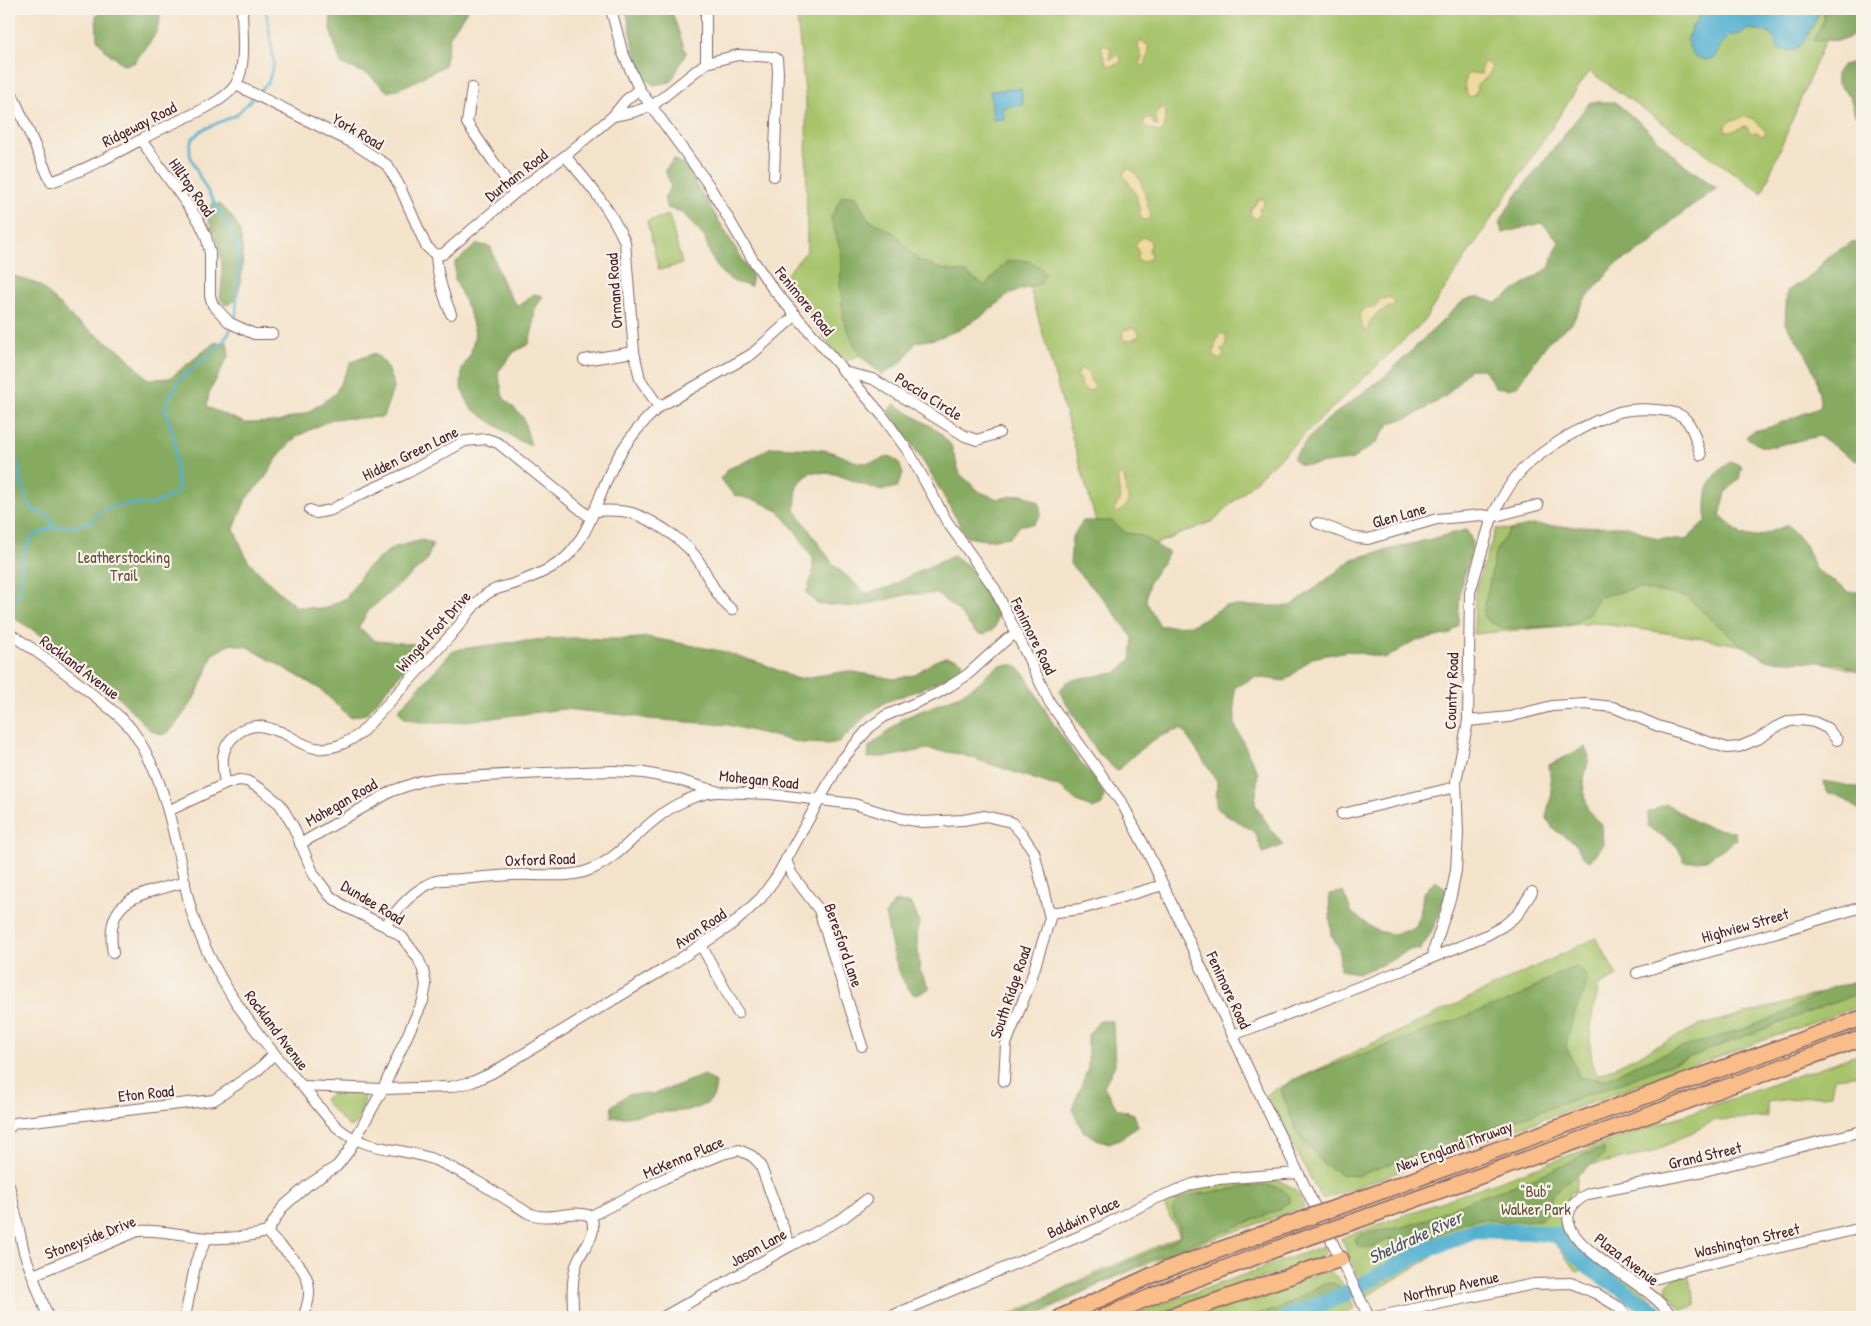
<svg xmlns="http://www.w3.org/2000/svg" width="1871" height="1326" font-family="'Patrick Hand',sans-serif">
  <rect width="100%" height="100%" fill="#f7f3e8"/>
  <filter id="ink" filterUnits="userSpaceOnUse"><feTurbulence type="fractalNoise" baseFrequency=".02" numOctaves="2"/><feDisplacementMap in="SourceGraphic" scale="10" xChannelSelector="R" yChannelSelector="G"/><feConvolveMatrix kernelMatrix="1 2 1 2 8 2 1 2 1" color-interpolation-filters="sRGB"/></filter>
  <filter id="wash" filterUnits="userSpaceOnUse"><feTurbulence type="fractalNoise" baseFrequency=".0096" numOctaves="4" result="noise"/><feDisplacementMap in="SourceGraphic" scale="20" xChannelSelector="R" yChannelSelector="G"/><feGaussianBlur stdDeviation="1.12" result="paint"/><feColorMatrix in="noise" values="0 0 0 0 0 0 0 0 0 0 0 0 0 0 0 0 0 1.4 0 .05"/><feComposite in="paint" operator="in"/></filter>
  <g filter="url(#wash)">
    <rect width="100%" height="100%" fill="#f4e3cb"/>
    <g fill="#a7c46c" stroke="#78724c">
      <path d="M796 9H1838L1762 193 1589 71 1423 322 1213 521 1148 547 1097 525 1027 278 842 363 783 278 807 251 806 101Z"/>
      <path d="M669 215 682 264 659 270 647 221Z"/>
      <path d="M1496 529 1624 534 1862 672 1788 654 1694 637 1596 623 1474 634 1475 590Z"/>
      <path d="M1596 938 1617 976 1597 987C1599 994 1596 998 1594 1006 1590 1023 1587 1060 1598 1075L1698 1026 1794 1001 1862 980V1005L1469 1146 1322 1200 1266 1094Z"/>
      <path d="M1862 1053V1075L1834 1078 1831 1094 1767 1102V1117L1716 1120 1649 1154 1590 1165 1584 1170 1578 1171 1576 1192 1570 1193 1564 1223 1573 1239 1642 1290 1671 1317H1652L1587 1271 1576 1272 1552 1237 1473 1235 1439 1248 1435 1255 1367 1296 1341 1238 1587 1149Z"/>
      <path d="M331 1094H361L365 1099 357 1123 349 1127 325 1102V1098Z"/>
      <path d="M1278 1180C1294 1188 1298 1190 1304 1207L1169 1255 1104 1282 1035 1317H1006L1085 1278 1180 1236 1163 1203 1207 1185 1234 1181Z"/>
      <path d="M1323 1246 1325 1251 1323 1257 1149 1317H1131L1143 1311Z"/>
      <path d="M1327 1271C1343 1276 1348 1296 1355 1309L1330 1317H1188Z"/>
      <path d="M1688 1274 1696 1306 1681 1310C1665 1289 1657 1283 1688 1274Z"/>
    </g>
    <g fill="#85aa60" stroke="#686446">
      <path d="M106 9H159C165 29 145 48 134 63L124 65 106 51 97 39 96 16Z"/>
      <path d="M331 9H468L450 36 444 66C425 75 408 87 388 92L368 74 341 64 330 30Z"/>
      <path d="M626 9H671L686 53 671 82 654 85 642 76 634 48Z"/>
      <path d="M1824 9H1859C1863 46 1842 39 1813 41L1824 20Z"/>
      <path d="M1862 60V114L1855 115 1850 97 1837 83 1836 74 1842 65Z"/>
      <path d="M1590 102H1615L1644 126 1681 162 1717 188 1672 221 1648 246 1616 264 1584 301 1572 323 1549 341 1517 386 1509 389 1495 387 1484 369H1470L1446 396 1413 416 1390 423 1376 443 1351 460 1309 465 1298 464 1293 458 1306 441 1324 422 1384 377 1464 300 1480 297 1496 303 1549 268 1559 241 1541 223 1503 233 1499 223 1512 201Z"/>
      <path d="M674 159 685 166 752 275 751 286 734 282 722 273 711 257 705 238 682 212 667 208 664 198 671 186 665 170Z"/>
      <path d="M856 195 868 219 894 233 918 260 941 269 966 273 985 286 1006 262C1022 258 1033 260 1045 272L1041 283 1009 294 986 313 959 330 935 339 916 342 903 361 882 375 859 355 844 321 840 284 842 255 831 218 842 196Z"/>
      <path d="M212 204H220C227 211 238 222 240 233 244 248 243 281 237 296 235 302 230 304 225 305L220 298C225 264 221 245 206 215Z"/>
      <path d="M1862 242V458L1856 461 1819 436 1775 446H1760L1746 437 1753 431 1767 428 1821 407 1816 377 1806 354 1785 323 1787 291 1811 276 1829 256 1851 243Z"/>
      <path d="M477 244 491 247C497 269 503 289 518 306L534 294 543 296 535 309 533 327 529 344 514 352 498 372 503 397 523 417 531 446 517 440 471 408 461 389 462 369 471 353 475 333 470 314 455 279V263Z"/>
      <path d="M9 274 40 285 76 321 122 352 148 379 170 378 214 343 227 342 229 355 209 393 207 407 245 423 278 422 308 412 335 394 351 362 375 353 385 363 394 386 383 417 332 419 298 436 280 454 265 478 246 499 234 529 247 559 264 578 295 606 323 609 346 598 365 570 392 548 422 540 433 544 426 562 369 610 358 628 376 641 415 644 419 652 366 714 350 717 320 689 248 647 230 644 213 654 205 676 191 704 173 728 163 735 150 730 104 682 51 641 9 615Z"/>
      <path d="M894 404 937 430 951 445 960 474 980 492 998 499 1022 494 1039 502 1041 514 1034 524 1021 525 1010 537 986 540 966 537C943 493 918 450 888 411Z"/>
      <path d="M771 447C788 448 806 448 823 450 855 456 853 472 890 456L898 461 903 473 897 487 881 491 835 474 811 472 797 485 795 510 833 564 866 593 890 587 919 571 953 556 966 564 983 585 998 612 995 628 984 635 975 632 958 611 937 594H909L857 607 817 604 806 593 813 575V559L796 532 780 512 758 501 734 495 720 479 728 469 749 460Z"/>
      <path d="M1730 461 1742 466 1739 479 1726 492 1720 516 1742 535 1756 537 1788 525 1805 545 1815 569 1849 592H1862V674L1841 663 1766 660 1733 639 1687 597 1638 588 1598 597 1589 614 1569 626 1505 628 1487 621 1483 614 1496 550 1510 530 1533 525 1575 527 1628 526 1657 539 1686 540 1706 521C1706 489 1705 483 1730 461Z"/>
      <path d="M1083 521H1112L1126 533 1140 535 1169 553 1149 582 1146 601 1160 626 1192 625 1225 606H1290L1321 584 1352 559 1466 530C1480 546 1464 569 1461 587 1459 600 1459 613 1458 626L1450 634 1412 642 1386 658 1348 651 1312 658 1285 681 1255 677 1234 688 1235 726 1258 773 1255 804 1271 830 1284 845 1263 853 1255 832 1216 808 1217 781 1182 729C1152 736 1138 751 1117 771L1096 751 1059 691 1067 682 1081 678 1116 673 1131 659 1133 638 1106 602 1070 564 1072 538Z"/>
      <path d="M647 637 721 651 766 665 797 679 848 671 894 679 914 675 933 662 945 657 955 658 963 662 959 671 919 690 886 702 868 714 840 742 828 744 802 743 728 725 648 719 634 716 563 709 451 723H423L404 718 398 710 452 652 460 649C497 644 533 639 571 638 597 638 621 641 647 637Z"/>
      <path d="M1000 665H1015L1024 673 1051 720 1073 753 1095 779 1104 794 1102 805 1093 809 1078 802 1061 788 960 754 927 749 893 756 868 758 869 747 904 718 960 695 980 682 987 674Z"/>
      <path d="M1585 747 1589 757 1583 783 1588 811 1602 824 1603 846 1590 861 1584 858 1574 842 1553 829 1546 816 1552 793 1549 765Z"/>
      <path d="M1824 781 1855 787 1862 786V812L1842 797 1826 792Z"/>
      <path d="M1666 804C1677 809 1687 817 1698 823 1709 828 1722 830 1734 831L1737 839 1706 860 1685 862 1677 846 1648 826V813Z"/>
      <path d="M1435 881 1446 888C1442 910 1434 931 1420 950L1412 949 1384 964 1359 973 1340 970 1339 948 1331 935 1329 894 1343 892 1352 913 1377 931 1394 934 1416 927 1421 909 1423 893Z"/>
      <path d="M895 901 912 904 919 921 917 940 920 971 930 988 920 994H913C896 979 890 937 885 915Z"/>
      <path d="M1577 967 1587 976 1584 993 1573 1017 1566 1046 1580 1078 1606 1079 1635 1065 1680 1048 1749 1027 1778 1016 1831 987 1855 983 1862 989V992L1624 1082 1356 1176 1343 1175 1324 1164 1298 1135 1281 1090 1292 1080 1521 996 1556 974Z"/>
      <path d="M1099 1021H1113L1115 1065 1104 1086 1117 1109 1134 1114 1138 1126 1122 1138 1109 1143 1099 1140 1083 1131 1072 1110 1088 1068V1035Z"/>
      <path d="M704 1075 716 1083C715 1089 715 1097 710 1101 696 1114 667 1111 650 1113 636 1115 624 1119 611 1117L612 1106 628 1094H654Z"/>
      <path d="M1604 1148V1155L1553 1193 1545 1215 1540 1220 1508 1222 1479 1219 1466 1221 1397 1254 1385 1255 1392 1238C1381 1243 1369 1251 1358 1246L1355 1239 1361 1234 1402 1227 1423 1221 1473 1199 1505 1189 1558 1168 1585 1154Z"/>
      <path d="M1258 1185C1272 1185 1280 1186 1290 1196L1289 1202 1279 1210 1150 1260 1027 1317H1015L1053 1294 1108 1271 1172 1242 1180 1236V1230L1172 1210 1179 1200 1192 1195Z"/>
      <path d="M1334 1283 1341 1288 1336 1305 1303 1317H1240L1276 1310 1323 1284Z"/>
    </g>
    <g fill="#eeda9e" stroke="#9c7c64">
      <path d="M1142 41 1148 45 1149 55 1144 67 1139 64 1142 58 1138 47 1139 43Z"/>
      <path d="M1104 44 1111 49 1109 58 1111 59 1118 54 1121 58V63L1111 66 1106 64 1101 48Z"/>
      <path d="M1485 62 1492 66C1492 76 1482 80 1476 86L1477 89 1475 95 1469 97C1463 90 1463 79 1470 73L1481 74 1482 64Z"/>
      <path d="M1159 108 1165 109 1166 112 1164 130 1160 133 1143 125 1145 119 1150 118 1152 119 1154 125 1158 126 1155 116Z"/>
      <path d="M1745 116 1754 119 1766 132 1763 137 1757 132 1750 133 1747 127 1744 126 1733 131H1725V127L1730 121 1736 120Z"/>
      <path d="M1127 169C1143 170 1145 202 1151 213L1148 220H1143L1141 218 1136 194 1123 174Z"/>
      <path d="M1263 198 1264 203 1262 207H1259L1260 214 1256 219 1250 215 1251 209 1259 199Z"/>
      <path d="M1143 237 1147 238 1151 242 1149 249 1151 256 1149 259 1141 262 1137 259 1139 253 1135 246 1138 241Z"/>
      <path d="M1389 297 1395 301 1394 305C1379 313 1372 313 1367 331H1364L1359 318 1360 312 1368 307H1375L1379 300Z"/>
      <path d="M1133 328 1139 332V336L1131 340 1124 341 1122 333 1125 330Z"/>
      <path d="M1221 333 1226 335V346L1224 349H1220L1224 355 1220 360 1214 357C1214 348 1215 340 1221 333Z"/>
      <path d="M1080 368 1089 373 1090 380 1095 386 1092 390 1087 391 1080 386 1081 379 1077 377Z"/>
      <path d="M1121 474 1124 476 1126 488 1125 491 1128 495V504L1118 513H1116L1114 509 1121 499 1118 485V476Z"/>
    </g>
    <g fill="#52b1d0" stroke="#4e687e">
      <path d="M1699 9H1820C1819 16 1804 43 1798 48 1793 52 1784 51 1778 49 1773 31 1766 31 1748 29L1741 34 1728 36 1722 43 1714 58C1699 64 1689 53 1687 39L1692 26 1697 22Z"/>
      <path d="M1021 88 1023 105 1003 107 1004 119 993 120 990 91Z"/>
    </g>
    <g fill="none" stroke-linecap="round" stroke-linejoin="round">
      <g stroke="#52b1d0" stroke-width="2.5">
        <path d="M258 92 268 83 274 63 266 9"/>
        <path d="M234 321 236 315 239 248 224 219 200 178 190 155V145L193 138 202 130 236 115 253 98"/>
        <path d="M9 427C16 446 21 500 34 510 37 513 45 514 49 515L54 527"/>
        <path d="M9 609 21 590 22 557 31 537 54 527H72L91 522 104 509 128 504 151 505 167 498 179 491 176 472 175 442 165 407C170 397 175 384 183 377 199 361 224 348 232 326"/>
      </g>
      <path stroke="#52b1d0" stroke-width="16" d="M1287 1317 1341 1296 1424 1251 1475 1230 1528 1232 1557 1235 1590 1268 1656 1312 1659 1317"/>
    </g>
  </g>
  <g filter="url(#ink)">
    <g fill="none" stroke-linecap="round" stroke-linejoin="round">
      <g stroke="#866463" stroke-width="12">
        <g id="minor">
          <path d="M611 9 622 51 639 89 708 184 753 260 773 289 882 415 910 454 946 520 995 589 1050 703 1123 805 1151 859 1265 1105 1369 1317"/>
          <path d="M706 63V9"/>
          <path d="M236 85 353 143 387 165 399 185 426 246 436 255C437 276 443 294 451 314"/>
          <path d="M9 87 51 182C89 169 125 148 161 129 181 119 225 103 236 84 247 66 242 30 242 9"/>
          <path d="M472 88 467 123 515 193"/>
          <path d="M613 116 633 112 652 106 706 63 738 55 773 57 777 59 778 72 774 176"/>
          <path d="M141 140 199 221 206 236 210 253V296L213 305 230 323 254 334H272"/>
          <path d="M565 156C588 182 611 210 625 242L634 352 640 379 659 407"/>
          <path d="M436 255 443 254 515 193 565 156 613 116 625 101 639 89"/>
          <path d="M584 360 634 352"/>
          <path d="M844 372 873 379 965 436 977 440 999 433"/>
          <path d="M310 510 316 513 331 510 359 495 407 473 465 441 487 439 498 443 591 518"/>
          <path d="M594 511C607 510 620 510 632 513 655 521 688 542 700 563 710 580 717 598 732 610"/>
          <path d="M1317 523 1357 538 1368 539 1437 519 1482 515 1492 517 1538 505"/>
          <path d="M9 633C41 654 72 677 102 702 112 710 124 719 132 730 160 769 171 819 181 865 185 884 188 903 195 922 217 984 259 1038 303 1087 314 1100 325 1116 338 1128 366 1152 402 1147 435 1160 468 1174 498 1194 528 1213 553 1223 568 1208 591 1216"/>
          <path d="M1468 721 1509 717 1552 706 1585 704 1613 707 1658 726 1727 748 1739 747 1758 739 1776 727 1790 721 1802 720 1814 722 1827 728 1837 740"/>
          <path d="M225 784C224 775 222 765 223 757 225 740 242 726 258 726 265 726 274 730 281 732 293 737 302 746 316 748 333 750 346 743 360 734 390 701 420 669 450 636 462 623 470 608 484 596 494 587 508 587 519 582 535 576 561 565 571 552 589 531 597 502 608 477 619 451 638 426 659 407L752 354 796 315"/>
          <path d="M1342 814 1456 787"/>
          <path d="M300 844 392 791 421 781 440 778 545 773 614 771 644 773 675 779 719 792 770 794 854 804 899 818 922 822 963 820 985 816 1011 822 1022 834 1034 852 1050 918 1030 983 1006 1044 1004 1081"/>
          <path d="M786 859 791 873 819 910 862 1046"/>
          <path d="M1049 913 1081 909 1163 885"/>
          <path d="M385 926C398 908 414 889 436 881 444 879 454 880 462 879 485 877 508 874 531 875 548 875 567 877 584 872 614 863 633 836 657 818 672 805 696 794 716 792"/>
          <path d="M701 945 738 1013"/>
          <path d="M113 953C103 896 141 895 185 882"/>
          <path d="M1433 957 1434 949 1451 896 1456 870 1458 833 1456 781 1468 721 1470 592 1492 517C1500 501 1509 484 1521 471 1542 449 1590 421 1619 412 1634 408 1666 408 1680 415 1693 422 1696 442 1701 455"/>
          <path d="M1637 973 1862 907"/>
          <path d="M1233 1035 1403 970 1487 935 1503 926 1517 915 1532 892"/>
          <path d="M302 1086 383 1089 450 1087 472 1082 492 1073 666 968 733 924 761 898 777 876 841 761 869 728 885 716 936 694 950 686 967 675 1007 639 1016 634"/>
          <path d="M9 1128 15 1123 214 1100 258 1070 273 1055"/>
          <path d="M9 1185 24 1252 48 1317"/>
          <path d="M591 1216 665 1178 723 1154 739 1150 752 1156 760 1164 790 1246"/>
          <path d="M267 1232C282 1252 311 1265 309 1294 309 1302 305 1310 304 1317"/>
          <path d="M33 1275 138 1231C162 1229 185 1236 208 1238 229 1239 247 1237 267 1232L283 1207 308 1185 337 1166 348 1152 383 1089 423 1001 426 985 423 970 418 958 402 937 385 926 344 906 330 896 314 875 293 826 280 804 261 789 247 781 239 780 225 784 168 811"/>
          <path d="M1640 1286 1655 1279 1692 1268 1862 1228"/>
          <path d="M185 1317 196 1261 207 1238"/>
          <path d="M574 1317C572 1300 571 1283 576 1266 581 1246 599 1239 591 1216"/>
          <path d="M663 1317 790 1246 843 1218 866 1200"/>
          <path d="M889 1317 1099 1228 1152 1200 1193 1184 1219 1179 1298 1173"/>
          <path d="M1375 1317 1534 1284 1571 1283 1597 1294 1617 1306 1628 1317"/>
          <path d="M1673 1317C1664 1306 1652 1295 1639 1286 1616 1268 1530 1224 1588 1194L1708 1170 1862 1131"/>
        </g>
      </g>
      <g stroke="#866463" stroke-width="18">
        <g id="highway">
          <path d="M1349 1203 1862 1018"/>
          <path d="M1358 1220 1862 1038"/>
          <path d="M1061 1317 1157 1273 1287 1225"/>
          <path d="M1104 1317 1164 1291 1295 1242"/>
          <path d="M1169 1317 1341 1259"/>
        </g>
      </g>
      <use href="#minor" stroke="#fff" stroke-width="10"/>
      <use href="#highway" stroke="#f8bd88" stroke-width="15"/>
      <g stroke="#866463" stroke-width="18" stroke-linecap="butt">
        <g id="highway-bridge">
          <path d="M1287 1225 1349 1203"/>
          <path d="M1295 1242 1358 1220"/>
        </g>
      </g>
      <use href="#highway-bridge" stroke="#f8bd88" stroke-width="15"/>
    </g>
  </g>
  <g text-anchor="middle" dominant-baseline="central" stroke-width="4.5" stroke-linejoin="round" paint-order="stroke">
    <g font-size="16" fill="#4a1f2b" stroke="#f7f3e8">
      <text transform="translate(139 124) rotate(-27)">Ridgeway Road</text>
      <text transform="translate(358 131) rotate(30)">York Road</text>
      <text transform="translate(516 175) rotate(-38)">Durham Road</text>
      <text transform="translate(192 187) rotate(55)">Hilltop Road</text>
      <text transform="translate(614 291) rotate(-94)">Ormand Road</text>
      <text transform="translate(805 301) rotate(51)">Fenimore Road</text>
      <text transform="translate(929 396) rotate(32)">Poccia Circle</text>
      <text transform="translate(410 453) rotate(-26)">Hidden Green Lane</text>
      <text transform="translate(1399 515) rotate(-16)">Glen Lane</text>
      <text transform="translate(433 631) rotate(-48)">Winged Foot Drive</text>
      <text transform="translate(1034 636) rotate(64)">Fenimore Road</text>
      <text transform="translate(80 667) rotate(37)">Rockland Avenue</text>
      <text transform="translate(1451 691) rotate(-88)">Country Road</text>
      <text transform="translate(759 779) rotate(6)">Mohegan Road</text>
      <text transform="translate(341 802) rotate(-30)">Mohegan Road</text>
      <text transform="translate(540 859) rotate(-2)">Oxford Road</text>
      <text transform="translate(373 902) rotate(31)">Dundee Road</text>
      <text transform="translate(1745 925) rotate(-16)">Highview Street</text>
      <text transform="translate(700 928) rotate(-34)">Avon Road</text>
      <text transform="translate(844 945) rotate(71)">Beresford Lane</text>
      <text transform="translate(1229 990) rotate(65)">Fenimore Road</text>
      <text transform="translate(1010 992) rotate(-71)">South Ridge Road</text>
      <text transform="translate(277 1030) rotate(53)">Rockland Avenue</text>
      <text transform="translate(146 1093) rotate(-6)">Eton Road</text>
      <text transform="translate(1454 1146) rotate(-20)">New England Thruway</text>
      <text transform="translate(1705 1155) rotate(-13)">Grand Street</text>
      <text transform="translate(683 1157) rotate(-23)">McKenna Place</text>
      <text transform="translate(1083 1217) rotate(-25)">Baldwin Place</text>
      <text transform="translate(90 1237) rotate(-21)">Stoneyside Drive</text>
      <text transform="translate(1747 1240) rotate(-13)">Washington Street</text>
      <text transform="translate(758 1247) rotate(-29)">Jason Lane</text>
      <text transform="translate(1627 1259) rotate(37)">Plaza Avenue</text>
      <text transform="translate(1451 1286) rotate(-12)">Northrup Avenue</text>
    </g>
    <g font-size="16" fill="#66513e" stroke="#f7f3e8">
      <text x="124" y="557">Leatherstocking<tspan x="124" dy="18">Trail</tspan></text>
      <text x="1536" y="1191">"Bub"<tspan x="1536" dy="18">Walker Park</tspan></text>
    </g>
    <g font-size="18" font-style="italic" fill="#4d5265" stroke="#f7f3e8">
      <text transform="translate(1415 1237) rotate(-25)">Sheldrake River</text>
    </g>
  </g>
  <rect width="1871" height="1326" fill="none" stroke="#f7f3e8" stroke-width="30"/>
</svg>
